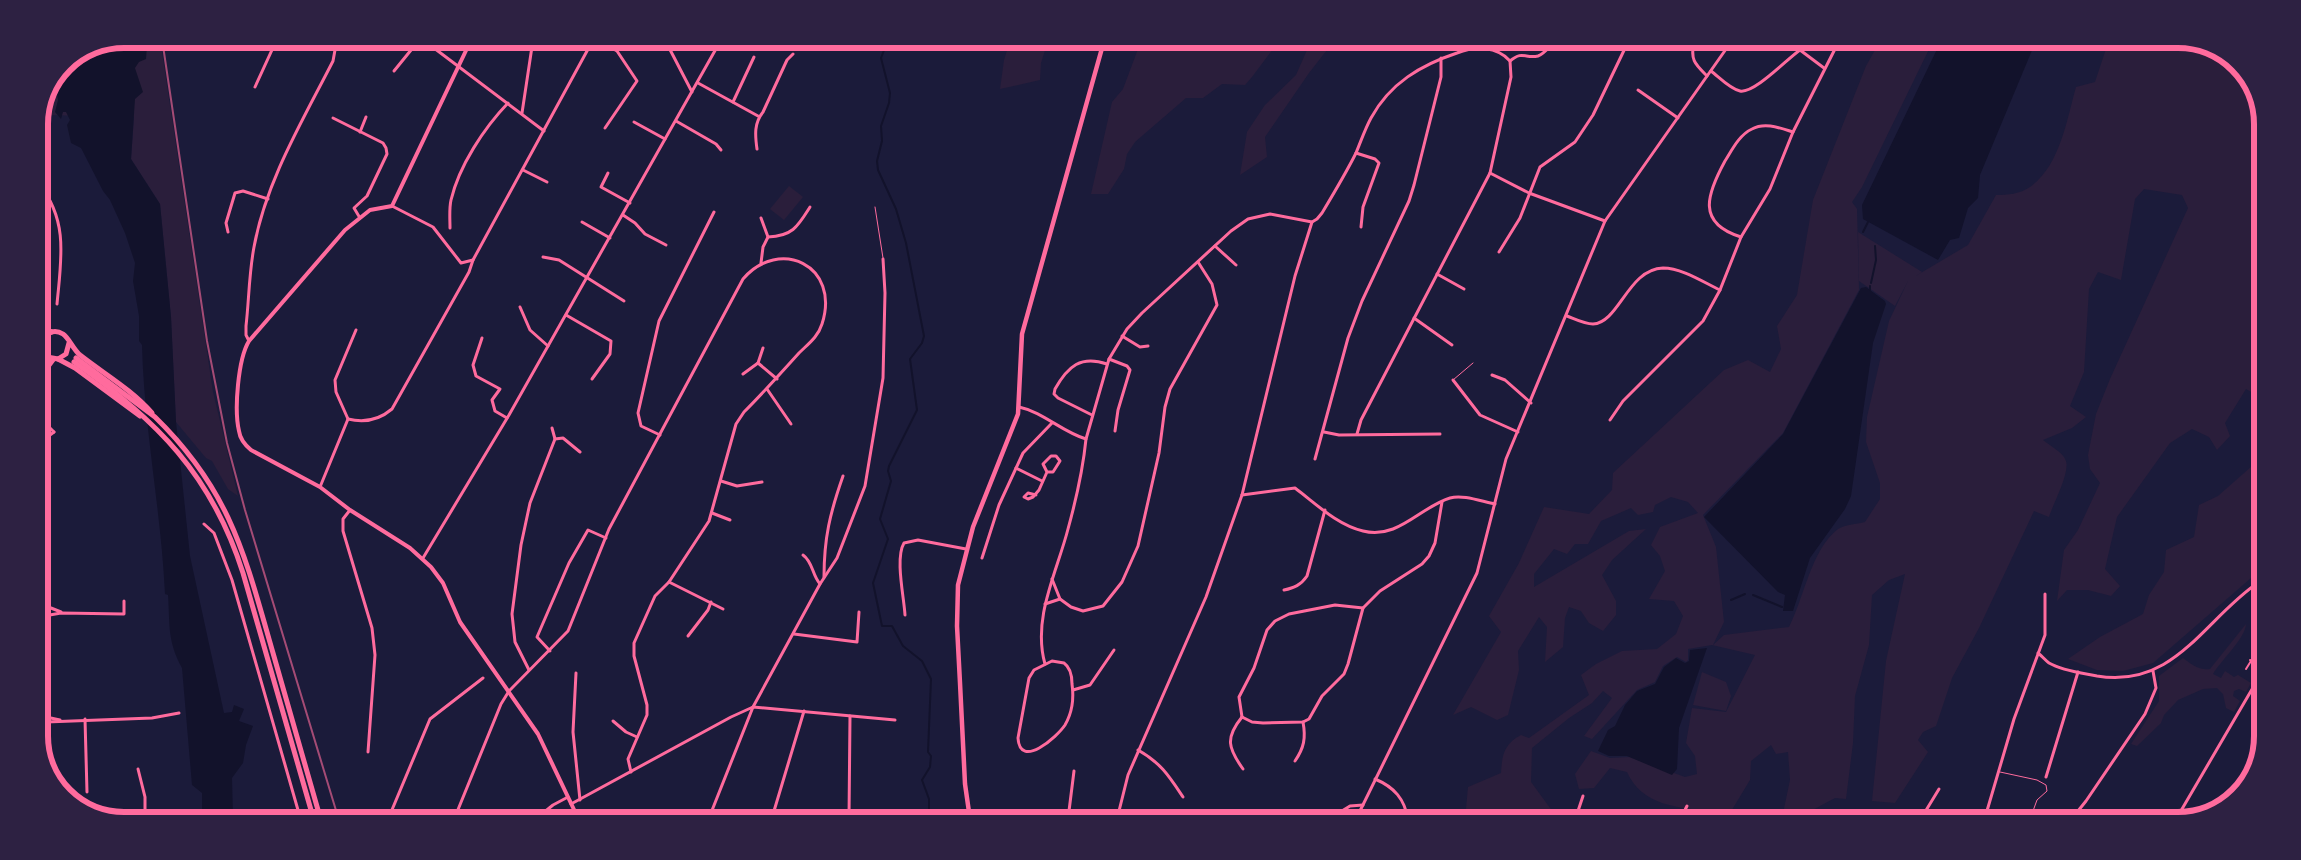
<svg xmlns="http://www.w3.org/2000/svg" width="2301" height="860" font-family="'Golos Text',sans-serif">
  <rect width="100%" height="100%" fill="#1b1b3a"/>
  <g fill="#2a1e3b">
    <path d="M124 39H160L213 392 238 496 228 489 212 461 206 458 176 422 171 317 160 204 131 159 134 117 45 115 42 112 64 64 92 45Z"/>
    <path d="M1010 41H1048L1041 63 1040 80 1000 89 1004 60Z"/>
    <path d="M1141 41H1279L1252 77 1245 85 1222 84 1203 98H1186L1135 142 1127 154 1124 169 1108 194H1091L1112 102 1123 89Z"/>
    <path d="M1311 41H1334L1309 73 1265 137 1267 157 1240 175 1247 132 1265 105 1296 75Z"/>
    <path d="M1879 43H1932L1862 187 1852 202 1857 209 1859 290 1783 433 1703 515 1716 547 1724 622 1713 645 1724 635 1789 627C1804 598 1811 550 1838 529 1844 525 1857 524 1865 522L1880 499V483L1866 442 1867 417 1889 321 1908 281 1895 306 1859 281 1858 232 1922 272 1914 277 1968 245 1996 195C2008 195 2020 194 2030 187 2060 166 2067 119 2076 87L2095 82 2108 43H2205L2244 72 2262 118 2260 397 2246 389 2225 423 2230 436 2217 450 2209 437 2192 429 2170 443 2117 517 2105 569 2120 586 2111 596 2088 590H2067L2057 601 2064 550 2078 530 2100 483 2090 469 2088 455 2096 414 2110 379 2188 208 2182 195 2144 189 2135 199 2121 280 2098 272 2089 289 2084 372 2070 406 2086 417 2072 428 2043 440C2050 446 2063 452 2066 461 2070 473 2053 504 2049 517L2034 511 1979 628 1952 678 1936 726 1923 732 1918 740 1928 752 1895 803 1872 801 1886 661 1905 574 1889 580 1872 595 1869 645 1855 696 1853 743 1846 799 1835 798 1794 820H1779L1782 818 1790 780 1788 752 1776 754 1771 745 1751 761 1750 780 1727 818 1728 820H1712V811C1679 808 1642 806 1627 772L1610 768 1594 788 1579 789 1575 774 1591 751 1610 758 1630 757 1685 777 1697 774 1695 756 1686 743 1692 708 1726 712 1755 655 1712 645 1688 649V660L1686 662 1677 657 1663 666 1655 682 1637 690 1592 739 1584 736 1612 698 1603 691 1592 703 1569 718 1532 748 1531 782 1553 812 1547 820H1465L1468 787 1501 773C1502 755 1504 744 1521 735L1529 738 1589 695 1581 675 1596 664 1622 651 1657 649 1676 634 1683 616 1674 601 1649 599 1665 571 1660 556 1651 545 1660 527 1698 513 1688 502 1671 497 1655 505 1653 512 1638 515 1631 508 1601 521 1588 544H1575L1567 554 1554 549 1534 574V587L1629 531 1646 529 1612 560 1602 575 1616 601V615L1603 631 1589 623 1581 611 1569 607 1565 618 1563 647 1545 662 1547 627 1539 617 1518 651 1519 670 1508 715 1497 720 1471 707 1453 715 1501 632 1489 616 1519 563 1544 507 1589 514 1612 490 1613 473 1724 370 1748 360 1770 372 1781 349 1777 326 1797 295 1813 200 1866 66Z"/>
    <path d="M789 186 803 197 784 220 770 209Z"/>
    <path d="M2260 459 2259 575 2251 578 2153 663 2123 671 2097 670 2068 659 2100 637 2143 614 2149 595 2164 572 2166 550 2194 537 2199 505 2218 496Z"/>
    <path d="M2246 624C2245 639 2221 660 2213 674L2221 678 2225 671 2234 677 2238 675 2251 683 2246 692 2239 689 2234 691 2233 696 2240 701 2234 712 2226 708 2223 694 2217 688 2203 689 2178 700 2164 715 2161 723 2137 746 2131 744 2159 701V676L2183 658C2191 664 2200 671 2210 669Z"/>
    <path d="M1702 672 1726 682 1731 696 1726 711 1693 705Z"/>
  </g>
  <g fill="#12122b">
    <path d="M112 41 147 46 146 59 139 62 135 68 143 92 135 99 131 159 160 204 171 317 176 422 190 556 224 713 232 712 234 705 244 709 239 721 253 726 246 745 243 763 232 778 233 817H202V793L192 785 182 668C167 641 170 624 168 595L165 594C161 510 144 428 142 345L139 341V316L133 281 135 263 125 233 110 200 103 191 81 148 71 143 67 125 70 120 66 112H63L61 119 55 112 58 100 55 83 64 64 92 45Z"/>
    <path d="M1940 43H2035L1980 175 1978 198 1968 208 1959 238 1950 240 1938 260 1863 219 1862 205Z"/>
    <path d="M1866 287 1885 301 1886 304 1873 343 1851 496 1845 509 1810 558 1793 611H1783L1785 595 1778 592 1704 517 1783 434 1861 288Z"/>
    <path d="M1707 648 1679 728 1677 769 1672 775 1627 756H1609L1598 751 1608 730 1615 726 1625 705 1637 691 1655 684 1664 667 1676 658 1685 663 1689 661 1690 650Z"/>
  </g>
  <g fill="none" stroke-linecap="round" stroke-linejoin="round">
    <g stroke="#12122b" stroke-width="2">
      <path d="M888 40 881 58 890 93 889 103 881 126 882 141 877 161 878 170 896 209 906 243 924 336 922 343 910 359 917 410 889 466 888 471 891 481 880 519 888 539 873 583 882 626H892L903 646 922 661 931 679 928 752 931 756 930 767 922 780 929 799V818"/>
      <path d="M1863 232 1868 222"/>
      <path d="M1871 283 1876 260 1875 246"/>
      <path d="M1870 290V286"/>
      <path d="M1753 595 1782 607"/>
      <path d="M1731 600 1745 594"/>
    </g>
    <g stroke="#ff6b9d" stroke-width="1">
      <path d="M875 207 883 258"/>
      <path d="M1453 380 1473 363"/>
      <path d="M2000 772 2037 780 2046 785 2047 791 2037 800 2033 811"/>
      <path d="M1423 820 1436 811"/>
    </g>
    <g stroke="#ff6b9d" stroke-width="2">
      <path d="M2250 660 2254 662 2258 656"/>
      <path d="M2246 669 2251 661"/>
    </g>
    <g stroke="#ff6b9d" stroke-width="3">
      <path d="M422 39 544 131"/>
      <path d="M598 40 617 51 637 81 605 128"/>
      <path d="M665 40 692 92"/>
      <path d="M1463 42 1466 49"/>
      <path d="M1694 42C1690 60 1695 64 1707 76"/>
      <path d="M336 48 345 39"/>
      <path d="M1800 50 1824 68"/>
      <path d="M1510 61C1523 50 1525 59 1538 56 1544 54 1549 47 1554 42"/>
      <path d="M394 71 420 39"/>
      <path d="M1711 71C1719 77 1730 89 1740 91 1754 94 1787 59 1800 50L1804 42"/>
      <path d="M698 83 758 116"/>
      <path d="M255 87 277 39"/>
      <path d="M1638 90 1678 118"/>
      <path d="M733 102 754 57"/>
      <path d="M522 113 533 40"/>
      <path d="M333 118 383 143 386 148 387 154 367 196 354 208 360 218"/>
      <path d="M676 121 716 144 721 150"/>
      <path d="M634 122 665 139"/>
      <path d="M360 132 366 117"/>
      <path d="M757 149C755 135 754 123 763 112L787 60 793 54"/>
      <path d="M1356 153 1375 159 1379 163 1363 207 1361 227"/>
      <path d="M523 170 547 182"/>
      <path d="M608 173 601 187 630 203"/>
      <path d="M1490 173 1529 193 1605 221"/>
      <path d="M39 184C69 221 61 260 57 304"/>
      <path d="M392 206 433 227 461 263 473 260"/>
      <path d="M623 215 635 223 645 234 666 245"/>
      <path d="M582 222 610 238"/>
      <path d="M450 228C450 219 449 209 451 200 459 166 484 128 508 103"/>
      <path d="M228 232 226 223 235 193 243 191 268 199"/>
      <path d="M768 237C793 236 798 226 810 207"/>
      <path d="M1741 237C1696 223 1707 194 1725 161 1732 150 1739 135 1752 129 1765 122 1780 128 1793 132"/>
      <path d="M1215 246 1236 265"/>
      <path d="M1499 252 1520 218 1540 167 1575 142 1593 115 1628 42"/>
      <path d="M543 257 559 260 624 301"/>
      <path d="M761 263 763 247 768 237 761 218"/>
      <path d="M1437 274 1464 289"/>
      <path d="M520 307 530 330 548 346"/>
      <path d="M566 315 611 341 610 354 592 379"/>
      <path d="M1567 316C1575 319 1584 324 1593 324 1619 323 1628 269 1663 268 1682 268 1703 282 1720 290"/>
      <path d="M1414 318 1452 345"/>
      <path d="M1122 336 1140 347 1148 346"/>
      <path d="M482 338 473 365 476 376 500 389 492 400 495 411 507 418"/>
      <path d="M249 341 246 335V326C249 300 249 273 254 247 266 181 303 120 333 61L337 39"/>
      <path d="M1109 359 1127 366 1130 370 1118 410 1115 431"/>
      <path d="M758 363 763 348"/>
      <path d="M743 374 758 363 777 379"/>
      <path d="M1492 375 1505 380 1531 403"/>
      <path d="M1453 380 1480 415 1518 432"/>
      <path d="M767 389 791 424"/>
      <path d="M1019 407C1043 412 1062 432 1086 439L1109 359 1127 329 1142 313 1231 231 1248 219 1270 214 1312 222"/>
      <path d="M1092 415 1058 398 1054 394 1055 389C1068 366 1081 355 1107 364"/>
      <path d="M348 419C364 423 379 420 392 409L469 272 473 260 593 40"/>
      <path d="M1610 420 1623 401 1703 321 1720 290 1741 237 1770 189 1793 132 1838 43"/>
      <path d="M39 427 50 428 54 432"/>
      <path d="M552 428 555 439"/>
      <path d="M1324 432 1339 435 1440 434"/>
      <path d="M40 434 50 435 54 432"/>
      <path d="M660 435 641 426 638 413 659 321 714 212"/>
      <path d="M1315 459 1348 338 1362 301 1409 201 1414 185 1441 77V58"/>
      <path d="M1016 468 1042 481"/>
      <path d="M721 481 737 486 762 482"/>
      <path d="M320 487 348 419 336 392 335 380 356 330"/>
      <path d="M1036 495 1028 493 1024 497 1028 499 1033 497 1039 490 1047 472H1053L1060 461 1056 456H1051L1043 464 1047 472"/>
      <path d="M1242 495 1295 488C1315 503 1337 525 1363 531 1398 540 1420 507 1450 498 1463 494 1483 502 1495 504"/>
      <path d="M350 510 343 519V531L372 628 375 655 368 752"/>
      <path d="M712 513 730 520"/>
      <path d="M204 524 214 533 232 580 300 817"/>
      <path d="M803 555C813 562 812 575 820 584"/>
      <path d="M423 558 509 415 721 40"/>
      <path d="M982 558 999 505 1023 453 1052 423"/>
      <path d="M824 577C824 538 830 513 843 476"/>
      <path d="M1052 579 1060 599 1071 607 1083 611 1103 606 1122 582 1138 546 1159 453 1165 407 1170 389 1217 305 1212 284 1198 262"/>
      <path d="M669 582 723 609"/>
      <path d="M1284 590C1294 588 1301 585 1307 576L1325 510"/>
      <path d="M1045 604 1060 599"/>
      <path d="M44 608H51L61 612"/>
      <path d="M905 615C904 597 895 558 904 543L918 540 966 549"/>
      <path d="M44 616 61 613 124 614V601"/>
      <path d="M794 634 857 642 859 612"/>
      <path d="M688 636 708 610 711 602"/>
      <path d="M550 651 537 637 569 563 588 530 606 538"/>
      <path d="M2038 653C2042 656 2045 660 2049 663 2063 671 2082 673 2097 676 2175 689 2204 619 2259 582"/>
      <path d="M1052 661 1064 663C1071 668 1072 676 1072 684 1074 698 1072 713 1065 725 1057 737 1020 770 1018 738L1029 678 1034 670Z"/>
      <path d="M1045 664C1032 618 1057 572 1068 529 1076 500 1083 469 1086 439"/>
      <path d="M529 670 515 642 512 614 521 545 530 503 555 439 563 438 580 452"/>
      <path d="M576 673 573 732 580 800"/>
      <path d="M1073 690 1090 685 1114 650"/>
      <path d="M46 717 60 720"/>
      <path d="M1242 717 1239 697 1254 668 1267 630 1275 621 1289 614 1335 605 1363 608 1380 591 1422 564 1429 556 1435 543 1442 502"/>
      <path d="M1242 717 1252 722 1263 723 1303 722 1309 719 1322 696 1344 674 1348 664 1363 608"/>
      <path d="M1242 717C1225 738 1228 748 1243 769"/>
      <path d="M85 719 87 792"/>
      <path d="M613 721 626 732 637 737"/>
      <path d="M46 722 152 718 179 713"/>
      <path d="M39 741H46"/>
      <path d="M1138 750C1161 763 1169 776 1183 797"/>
      <path d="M1295 761C1304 748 1306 738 1303 722"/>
      <path d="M138 769 145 797V817"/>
      <path d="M2046 777 2078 672"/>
      <path d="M1375 779C1394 787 1405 799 1408 820"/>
      <path d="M571 804 731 717 753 707 895 720"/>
      <path d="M774 811 831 818"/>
      <path d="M389 817 430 719 483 678"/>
      <path d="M455 817 501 704 509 691 568 631 609 529 743 279C779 237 841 265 822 324 818 337 808 344 799 353 781 373 763 393 744 412L736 424 709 521 669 582 655 596 634 643V656L647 705V715L628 759 631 772"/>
      <path d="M537 818 553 805 568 797"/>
      <path d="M709 818 753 707 820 584 837 558 865 486 883 378 885 293 883 259"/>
      <path d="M770 818 774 811 804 711"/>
      <path d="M849 818 850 716"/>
      <path d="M1068 819 1074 771"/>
      <path d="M1117 819 1128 775 1206 597 1242 495 1295 276 1312 222 1317 219 1322 213C1334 193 1346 173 1356 153 1361 141 1365 129 1371 118 1390 83 1421 65 1457 53 1475 46 1497 46 1510 61L1511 77 1490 173 1361 420 1357 434"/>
      <path d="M1329 819 1350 806 1363 805"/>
      <path d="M1356 819 1477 573 1506 459 1605 221 1731 42"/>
      <path d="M1575 820 1583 796"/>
      <path d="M1680 820 1687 806"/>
      <path d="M1923 821 1925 812 1939 789"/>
      <path d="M1984 821 2014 719 2045 635V594"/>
      <path d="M2070 821 2086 801 2145 714 2156 688 2153 671"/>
      <path d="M2175 821 2258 679"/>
    </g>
    <path stroke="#ff6b9d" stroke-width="4" d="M471 40 392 206 370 210 345 230 249 341C238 359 234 410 239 431 240 439 245 445 251 450L320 487 350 510 410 548 431 567 443 583 460 622 538 734 578 818"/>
    <g stroke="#ff6b9d" stroke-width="4.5">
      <path d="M39 372 45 355"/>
      <path d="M47 763 42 519 39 480 42 382 48 367 54 359"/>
      <path d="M2244 783 2258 760"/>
      <path d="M970 819 965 784 960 683 957 626 958 585 973 527 1018 414 1022 334 1104 41"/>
    </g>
    <g stroke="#ff6b9d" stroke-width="5">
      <path d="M39 328 52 332"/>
      <path d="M69 343 66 354 58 359 47 357C35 346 47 324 63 334 69 338 73 349 80 355 104 374 131 389 152 413"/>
      <path d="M76 358 155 417C231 491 245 556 273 653 289 708 304 763 320 817"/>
      <path d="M58 359 75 368 140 416"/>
      <path d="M74 362C156 419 212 475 243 573L313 817"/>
    </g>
    <path stroke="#a44b75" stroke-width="2" d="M162 39 207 341 227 443 245 510 338 817"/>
  </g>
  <path d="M0 0H2301V860H0ZM124 48H2178A76 76 0 0 1 2254 124V736A76 76 0 0 1 2178 812H124A76 76 0 0 1 48 736V124A76 76 0 0 1 124 48Z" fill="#2d2142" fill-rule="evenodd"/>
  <path fill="none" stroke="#ff6b9d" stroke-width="6" d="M124 48H2178A76 76 0 0 1 2254 124V736A76 76 0 0 1 2178 812H124A76 76 0 0 1 48 736V124A76 76 0 0 1 124 48Z"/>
</svg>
